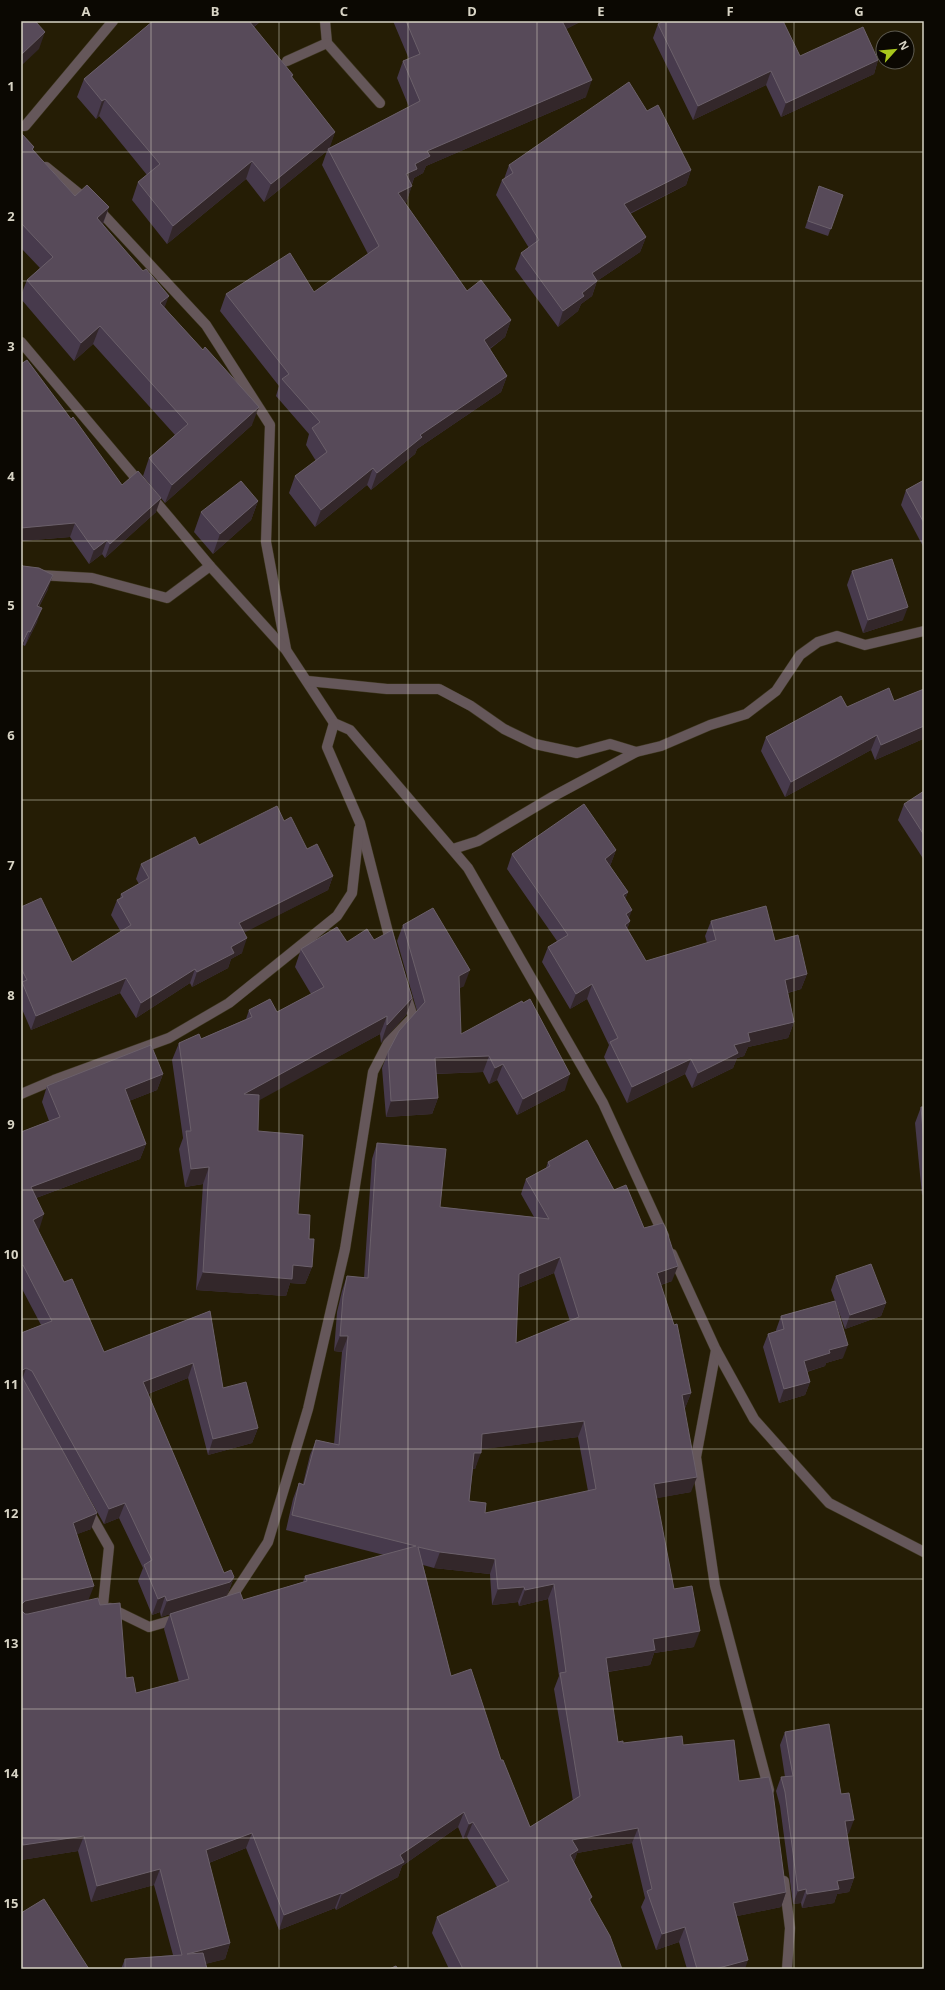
<svg xmlns="http://www.w3.org/2000/svg" width="945" height="1990" font-family="'Noto Sans',sans-serif">
  <rect width="100%" height="100%" fill="#251d05"/>
  <g fill="none" stroke-linecap="round" stroke-linejoin="round">
    <g stroke="#3e3720" stroke-width="11">
      <g id="minor">
        <path d="M325 21 327 43 380 103"/>
        <path d="M287 61 327 43"/>
        <path d="M21 126H25L113 21"/>
        <path d="M46 167 99 210 206 325 270 425 266 542 286 649"/>
        <path d="M21 342 210 566 286 650 334 723 350 730 468 868 603 1103 664 1236"/>
        <path d="M21 574 92 578 167 598 210 566"/>
        <path d="M308 681 387 689H439L471 706 504 729 535 744 577 753 610 744 636 752 661 746 710 725 746 714 776 691 800 655 818 642 837 636 865 645 924 631"/>
        <path d="M334 723 327 747 360 823 391 944"/>
        <path d="M453 849 478 841 552 797 636 752"/>
        <path d="M21 1094 54 1080 169 1038 229 1003 337 916 352 893 359 829"/>
        <path d="M672 1254 716 1350 696 1457 715 1586 769 1790"/>
        <path d="M716 1350 754 1419 829 1503 924 1552"/>
        <path d="M88 1510 109 1547 103 1605"/>
        <path d="M228 1603 268 1542 308 1409 345 1249 373 1072 388 1043 413 1017 405 992"/>
        <path d="M110 1608 149 1627 180 1618"/>
        <path d="M784 1881 790 1928 787 1969"/>
      </g>
    </g>
    <use href="#minor" stroke="#65575a" stroke-width="10"/>
  </g>
  <g fill="#473a4c" fill-rule="evenodd">
    <path d="M153 21H261L254 27 293 75 292 78 335 132 329 148 409 107 397 78 403 61 409 59 393 21H582L566 29 586 97 426 166 423 173 414 178 406 203H405L467 291 511 320 505 337 490 349 507 376 501 392 417 449 415 454 371 490 367 485 315 527 289 493 295 476 316 461 306 445 309 434 276 396 279 386 220 311 226 294 314 292 368 254 322 165 327 151 264 202 246 179 167 244 132 200 138 182 147 175 99 116 96 119 77 97 84 79Z"/>
    <path d="M658 24 800 56 878 60 874 74 781 117 766 85 693 120 653 38Z"/>
    <path d="M647 111 691 170 686 185 630 214 646 237 640 252 597 281 592 296 581 304 578 311 558 327 515 269 521 253 529 248 496 195 502 180 504 179 509 165Z"/>
    <path d="M21 133 34 147 33 150 75 196 109 207 103 224 252 425 165 503 143 476 149 458 175 435 93 344 74 361 21 299V295L27 280 40 268 21 248Z"/>
    <path d="M819 186 843 195 828 236 805 228Z"/>
    <path d="M21 364 71 419 122 485 156 512 105 558 102 554 89 564 70 537 21 541Z"/>
    <path d="M924 480V548L901 505 906 490Z"/>
    <path d="M258 501 251 520 213 554 194 532 201 512Z"/>
    <path d="M21 564 48 589 39 607 37 622 25 646 23 645Z"/>
    <path d="M852 571 903 620 863 633 847 585Z"/>
    <path d="M924 689V742L923 739 875 760 871 750 785 797 761 751 766 737 847 707 894 701Z"/>
    <path d="M924 791V860L898 820 904 804Z"/>
    <path d="M284 821 307 849 333 876 328 890 244 932 242 953 231 959 228 968 192 987 190 983 136 1018 120 993 31 1030 21 1007V907L72 962 121 932 111 915 117 900 120 898 121 894 139 884 136 879 141 864 199 845Z"/>
    <path d="M616 850 610 866 628 892 625 899 629 918 630 921 627 929 646 961 707 943 705 936 711 921 775 941 807 974 801 989 788 993 794 1022 788 1038 748 1047 744 1056 737 1058 733 1068 692 1088 685 1074 627 1103 604 1057 609 1045 587 999 570 1009 542 962 548 947 557 941 507 869 512 854Z"/>
    <path d="M403 925 464 986 459 988 461 1034 565 1090 517 1115 497 1080 489 1084 483 1072 436 1074 438 1098 432 1114 386 1117 382 1068 388 1052 417 1011 397 941Z"/>
    <path d="M374 940 412 998 406 1015 381 1043 380 1034 258 1100V1131L298 1214 309 1239 312 1267 305 1284 290 1283 286 1296 196 1290 203 1184 185 1187 179 1149 183 1138 172 1060 179 1043 201 1039 246 1019 249 1010 277 1012 311 994 295 967 301 949 347 942Z"/>
    <path d="M163 1074 157 1090 129 1101 146 1144 140 1159 36 1198 39 1230H38L64 1282 104 1352 210 1311 223 1388 258 1428 252 1443 208 1455 188 1378 148 1394 224 1573 234 1577 228 1593 226 1596 243 1600 303 1582 305 1576 384 1555 286 1530 293 1499 299 1483 303 1484 310 1455 316 1440 334 1444 342 1352 334 1351 337 1312 342 1291 347 1276 364 1278 372 1159 377 1143 440 1207 534 1217 521 1194 526 1179 546 1168 548 1162 614 1190 644 1228 672 1281 661 1285 691 1393 685 1408H684L691 1492 656 1498 674 1589 694 1647 654 1653 650 1665 608 1672 618 1742 623 1743 683 1745 739 1781 786 1892 781 1907 737 1916 745 1969H687L679 1942 656 1950 641 1907 645 1898 632 1843 577 1853 574 1862 592 1897 590 1901 622 1969H449L432 1933 437 1917 497 1887 467 1837 463 1839 458 1827 402 1866 398 1877 336 1910 335 1908 279 1930 246 1848 209 1863 230 1943 225 1959 205 1964 207 1969H121L125 1959 173 1955 154 1885 91 1902 78 1851 21 1860V1333L41 1325 21 1287V1132L49 1121 42 1102 47 1086ZM554 1273 570 1321 516 1343 518 1288ZM578 1437 588 1491 485 1513 469 1501 473 1469H475L481 1449ZM62 1450 104 1524 119 1518 143 1568 138 1581 152 1615 160 1612 161 1617 170 1614 164 1629 179 1682 136 1693 126 1678 88 1600 77 1534 91 1529ZM423 1565 434 1568 490 1574 492 1605 518 1602 519 1606 548 1599 559 1676 554 1689 573 1801 530 1827 501 1760 451 1676Z"/>
    <path d="M921 1107H924V1195H922L915 1123Z"/>
    <path d="M836 1276 886 1303 881 1316 845 1329 836 1304 843 1358 826 1363 825 1366 807 1372 810 1382 805 1395 779 1403 763 1347 768 1334 776 1331V1330L781 1316 835 1301 831 1290Z"/>
    <path d="M785 1732 841 1794 849 1833 847 1834 854 1878 849 1892 837 1894 834 1903 802 1908 801 1903 793 1904 780 1806 776 1791 781 1777H785L780 1745Z"/>
  </g>
  <g fill="#33272a">
    <path d="M247 21H261L241 37Z"/>
    <path d="M560 21H582L554 35Z"/>
    <path d="M45 32 39 49 21 66V55Z"/>
    <path d="M878 60 874 74 781 117 786 103Z"/>
    <path d="M771 71 766 85 693 120 698 106Z"/>
    <path d="M592 80 586 97 426 166 423 173 414 178 411 186 406 174 415 164 427 151Z"/>
    <path d="M105 99 99 116 96 119 102 101Z"/>
    <path d="M335 132 329 150 328 149 327 151 264 202 271 184Z"/>
    <path d="M252 161 246 179 167 244 173 226Z"/>
    <path d="M691 170 686 185 618 219 624 204Z"/>
    <path d="M412 186 406 203 392 210 398 193Z"/>
    <path d="M109 207 102 225 97 218Z"/>
    <path d="M646 237 640 252 597 281 592 296 581 304 578 311 558 327 563 311 582 293 592 273Z"/>
    <path d="M169 296 162 314 160 303Z"/>
    <path d="M511 320 505 337 478 357 484 340Z"/>
    <path d="M100 326 93 344 74 361 81 343Z"/>
    <path d="M507 376 501 392 417 449 415 454 371 490 377 473 420 435Z"/>
    <path d="M259 407 252 425 165 503 172 485Z"/>
    <path d="M373 468 367 485 315 527 321 510Z"/>
    <path d="M161 498 156 512 105 558 110 544Z"/>
    <path d="M258 501 251 520 213 554 220 534Z"/>
    <path d="M75 523 70 537 21 541V528Z"/>
    <path d="M107 540 102 554 89 564 94 550Z"/>
    <path d="M53 575 48 589 32 619 37 606Z"/>
    <path d="M908 607 903 620 863 633 868 620Z"/>
    <path d="M42 608 37 622 25 646 30 632Z"/>
    <path d="M28 631 23 645 21 649V646Z"/>
    <path d="M924 726V737L923 739 875 760 881 745Z"/>
    <path d="M877 735 871 750 785 797 791 782Z"/>
    <path d="M616 850 610 866 599 874 605 859Z"/>
    <path d="M333 876 328 890 234 938 239 923Z"/>
    <path d="M628 892 622 907 623 895Z"/>
    <path d="M632 910 627 924 630 921 625 936 619 940 626 914Z"/>
    <path d="M247 938 242 953 231 959 228 968 192 987 197 972 231 947Z"/>
    <path d="M195 969 190 983 136 1018 141 1003Z"/>
    <path d="M470 970 464 986 453 992 459 976Z"/>
    <path d="M807 974 801 989 779 995 785 980Z"/>
    <path d="M126 978 120 993 31 1030 36 1016Z"/>
    <path d="M592 984 587 999 570 1009 576 994Z"/>
    <path d="M412 998 406 1015 381 1043 387 1025Z"/>
    <path d="M387 1016 380 1034 238 1112 244 1094Z"/>
    <path d="M794 1022 788 1038 748 1047 744 1056 737 1058 733 1068 692 1088 698 1073 734 1045 748 1033Z"/>
    <path d="M489 1056 483 1072 429 1074 435 1058Z"/>
    <path d="M691 1059 685 1074 627 1103 632 1087Z"/>
    <path d="M503 1064 497 1080 489 1084 495 1068Z"/>
    <path d="M163 1074 157 1090 119 1105 125 1089Z"/>
    <path d="M570 1074 565 1090 517 1115 523 1099Z"/>
    <path d="M438 1098 432 1114 386 1117 391 1101Z"/>
    <path d="M146 1144 140 1159 25 1202 31 1187Z"/>
    <path d="M209 1167 203 1184 185 1187 191 1169Z"/>
    <path d="M924 1188V1195H922Z"/>
    <path d="M44 1214 39 1230 28 1235 33 1220Z"/>
    <path d="M560 1257 554 1273 513 1290 519 1274Z"/>
    <path d="M23 1265 21 1271V1266Z"/>
    <path d="M293 1265 312 1267 305 1284 290 1283 286 1296 196 1290 203 1272Z"/>
    <path d="M678 1266 672 1281 651 1288 657 1273Z"/>
    <path d="M886 1303 881 1316 845 1329 850 1315Z"/>
    <path d="M340 1336H348L342 1352 334 1351Z"/>
    <path d="M848 1345 843 1358 826 1363 825 1366 799 1374 804 1361 829 1350Z"/>
    <path d="M193 1363 188 1378 137 1398 143 1382Z"/>
    <path d="M26 1368 21 1383V1371Z"/>
    <path d="M810 1382 805 1395 779 1403 784 1389Z"/>
    <path d="M691 1393 685 1408 676 1410 682 1395Z"/>
    <path d="M584 1421 578 1437 477 1450 482 1434Z"/>
    <path d="M258 1428 252 1443 208 1455 213 1439Z"/>
    <path d="M474 1453H481L475 1469 469 1468Z"/>
    <path d="M697 1477 691 1492 648 1500 654 1484Z"/>
    <path d="M125 1503 119 1518 104 1524 109 1509Z"/>
    <path d="M97 1513 91 1529 67 1538 73 1523Z"/>
    <path d="M440 1552 495 1559 490 1574 434 1568Z"/>
    <path d="M234 1577 228 1593 225 1597 161 1617 167 1601Z"/>
    <path d="M554 1584 548 1599 519 1606 525 1590Z"/>
    <path d="M94 1586 88 1601 21 1616V1605L25 1601Z"/>
    <path d="M524 1587 518 1602 492 1605 498 1589Z"/>
    <path d="M165 1596 160 1612 152 1615 158 1599Z"/>
    <path d="M700 1631 694 1647 654 1653 650 1665 600 1673 606 1658 653 1639Z"/>
    <path d="M464 1812 458 1827 402 1866 398 1877 336 1910 342 1894 400 1855Z"/>
    <path d="M854 1820 849 1833 840 1835 845 1821Z"/>
    <path d="M473 1822 467 1837 463 1839 469 1824Z"/>
    <path d="M638 1828 632 1843 577 1853 573 1866 565 1871 572 1840Z"/>
    <path d="M252 1833 246 1848 201 1866 206 1850Z"/>
    <path d="M84 1836 78 1851 21 1860V1851L23 1845Z"/>
    <path d="M160 1869 154 1885 91 1902 97 1886Z"/>
    <path d="M854 1878 849 1892 837 1894 834 1903 802 1908 807 1894 837 1881Z"/>
    <path d="M806 1889 801 1903 793 1904 798 1891Z"/>
    <path d="M786 1892 781 1907 728 1918 733 1903Z"/>
    <path d="M341 1893 335 1908 279 1930 284 1915Z"/>
    <path d="M685 1927 679 1942 656 1950 662 1934Z"/>
    <path d="M230 1943 225 1959 185 1969 187 1954Z"/>
    <path d="M748 1960 745 1969H715Z"/>
  </g>
  <g fill="#574a59" stroke="#6b606a" fill-rule="evenodd">
    <path d="M21 21H35L45 32 21 55Z"/>
    <path d="M153 21H249L293 75 291 76 335 132 271 184 252 161 173 226 138 182 160 164 105 99 102 101 84 79Z"/>
    <path d="M406 21H562L592 80 427 151 430 156 415 164 417 169 406 174 412 186 398 193 467 291 481 280 511 320 484 340 507 376 420 435 422 437 377 473 373 468 321 510 295 476 327 452 312 428 320 422 282 379 289 374 226 294 290 253 314 292 379 246 328 149 420 101 403 61 420 54Z"/>
    <path d="M664 21H783L800 56 863 27 878 60 786 103 771 71 698 106 658 24Z"/>
    <path d="M629 82 647 111 658 105 691 170 624 204 646 237 592 273 597 281 582 293 584 296 563 311 521 253 539 240 502 180 513 173 509 165Z"/>
    <path d="M21 133 34 147 32 149 75 196 87 185 109 207 97 218 143 271 146 269 169 296 160 303 203 350 205 347 259 407 172 485 149 458 188 424 100 326 81 343 27 280 53 257 21 223Z"/>
    <path d="M819 186 843 195 831 229 808 221Z"/>
    <path d="M27 360 71 419 73 417 122 485 138 471 161 498 110 544 107 540 94 550 75 523 21 528V364Z"/>
    <path d="M924 480V523L906 490Z"/>
    <path d="M241 481 258 501 220 534 201 512Z"/>
    <path d="M892 559 908 607 868 620 852 571Z"/>
    <path d="M21 564 23 566 39 568 53 575 37 606 42 608 30 632 28 631 21 646Z"/>
    <path d="M889 688 894 701 924 689V726L881 745 877 735 791 782 766 737 841 696 847 707Z"/>
    <path d="M924 791V835L904 804Z"/>
    <path d="M584 804 616 850 605 859 628 892 623 895 632 910 626 914 630 921 625 925 646 961 716 940 711 921 766 906 775 941 798 935 807 974 785 980 794 1022 748 1033 750 1041 734 1045 738 1053 698 1073 691 1059 632 1087 610 1042 618 1038 592 984 576 994 548 947 568 935 512 854Z"/>
    <path d="M277 806 284 821 291 817 307 849 317 844 333 876 239 923 247 938 231 947 234 953 197 972 195 969 141 1003 126 978 36 1016 22 982 27 980 21 968V907L41 898 72 962 131 925 117 900 123 897 121 894 149 878 141 864 195 837 199 845Z"/>
    <path d="M433 908 470 970 459 976 461 1034 522 1001 523 1003 530 999 570 1074 523 1099 503 1064 495 1068 489 1056 435 1058 438 1098 391 1101 388 1052 399 1031 425 1002 403 925Z"/>
    <path d="M337 927 347 942 367 929 374 940 392 930 412 998 387 1025V1016L244 1094 259 1095 258 1131 303 1135 298 1214 310 1215 309 1239H314L312 1267 293 1265 292 1279 203 1272 209 1167 191 1169 186 1131H191L179 1043 199 1034 201 1039 252 1017 249 1010 270 999 277 1012 324 987 301 949Z"/>
    <path d="M151 1045 163 1074 125 1089 146 1144 31 1187 44 1214 33 1220 64 1282 72 1279 104 1352 210 1311 223 1388 246 1382 258 1428 213 1439 193 1363 143 1382 224 1573 231 1570 234 1577 230 1582 167 1601 165 1596 158 1599 144 1565 152 1560 125 1503 109 1509 32 1371 26 1368 21 1371V1372V1333L52 1321 23 1265 21 1266V1132L60 1117 47 1086Z"/>
    <path d="M921 1107H924V1143Z"/>
    <path d="M587 1140 614 1190 626 1185 644 1228 663 1223 666 1229 678 1266 657 1273 674 1325 677 1324 691 1393 682 1395 697 1477 654 1484 674 1589 692 1586 700 1631 653 1639 655 1650 606 1658 618 1742 623 1741V1743L682 1736 683 1745 734 1740 739 1781 769 1777 773 1793 786 1892 733 1903 748 1960 715 1969H697L685 1927 662 1934 647 1891 652 1889 638 1828 572 1840 578 1850 570 1855 592 1897 589 1899 610 1936 622 1969H463L437 1917 509 1881 473 1822 469 1824 464 1812 400 1855 404 1862 342 1894 341 1893 284 1915 252 1833 206 1850 230 1943 187 1954 203 1953 207 1969H125V1959L182 1955 160 1869 97 1886 84 1836 23 1845 21 1831V1610L25 1614H28L98 1598 100 1605 120 1603 126 1678 133 1677 136 1693 189 1679 170 1614 240 1592 243 1600 307 1581 305 1576 416 1546 292 1515 299 1483 304 1485 316 1440 339 1445 348 1336H340L343 1297 347 1276 368 1278 377 1143 446 1149 440 1207 549 1219 526 1179 550 1166 548 1162ZM560 1257 579 1317 516 1343 519 1274ZM584 1421 596 1489 485 1513 486 1503 469 1501 474 1453H481L482 1434ZM418 1547 440 1552 495 1559 498 1589 524 1587 525 1590 554 1584 566 1672 560 1673 580 1796 530 1827 503 1760H501L471 1669 451 1676Z"/>
    <path d="M871 1264 886 1303 850 1315 836 1276Z"/>
    <path d="M835 1301 848 1345 829 1350 830 1353 804 1361 810 1382 784 1389 768 1334 784 1329 781 1316Z"/>
    <path d="M21 1375 97 1513 73 1523 94 1586 25 1601 21 1605Z"/>
    <path d="M829 1724 841 1794 849 1793 854 1820 845 1821 854 1878 837 1881 839 1889 807 1894 806 1889 798 1891 785 1792 781 1777 793 1776 785 1732Z"/>
    <path d="M44 1899 89 1969H21V1913Z"/>
    <path d="M396 1966 398 1969H389Z"/>
  </g>
  <path fill="none" stroke="#d8d4c5" stroke-width="1" stroke-opacity="0.55" d="M151 21V1969M279 21V1969M408 21V1969M537 21V1969M666 21V1969M794 21V1969M21 152H924M21 281H924M21 411H924M21 541H924M21 671H924M21 800H924M21 930H924M21 1060H924M21 1190H924M21 1319H924M21 1449H924M21 1579H924M21 1709H924M21 1838H924"/>
  <rect width="945" height="1990" fill="none" stroke="#0b0802" stroke-width="44"/>
  <g transform="translate(895 50) rotate(63)"><circle r="19" fill="#0b0802" stroke="#5d5a50"/>
  <path d="M0-3L7 15L0 10L-7 15Z" fill="#a8c71c"/>
  <text y="-6" font-size="11" font-weight="bold" text-anchor="middle" fill="#d8d4c5">N</text>
  </g>
  <rect x="22" y="22" width="901" height="1946" fill="none" stroke="#d8d4c5" stroke-width="1.5"/>
  <g font-size="13" text-anchor="middle" font-weight="bold" fill="#d8d4c5">
    <text x="86" y="16">A</text>
    <text x="215" y="16">B</text>
    <text x="344" y="16">C</text>
    <text x="472" y="16">D</text>
    <text x="601" y="16">E</text>
    <text x="730" y="16">F</text>
    <text x="859" y="16">G</text>
    <text x="11" y="91">1</text>
    <text x="11" y="221">2</text>
    <text x="11" y="351">3</text>
    <text x="11" y="481">4</text>
    <text x="11" y="610">5</text>
    <text x="11" y="740">6</text>
    <text x="11" y="870">7</text>
    <text x="11" y="1000">8</text>
    <text x="11" y="1129">9</text>
    <text x="11" y="1259">10</text>
    <text x="11" y="1389">11</text>
    <text x="11" y="1518">12</text>
    <text x="11" y="1648">13</text>
    <text x="11" y="1778">14</text>
    <text x="11" y="1908">15</text>
  </g>
</svg>
